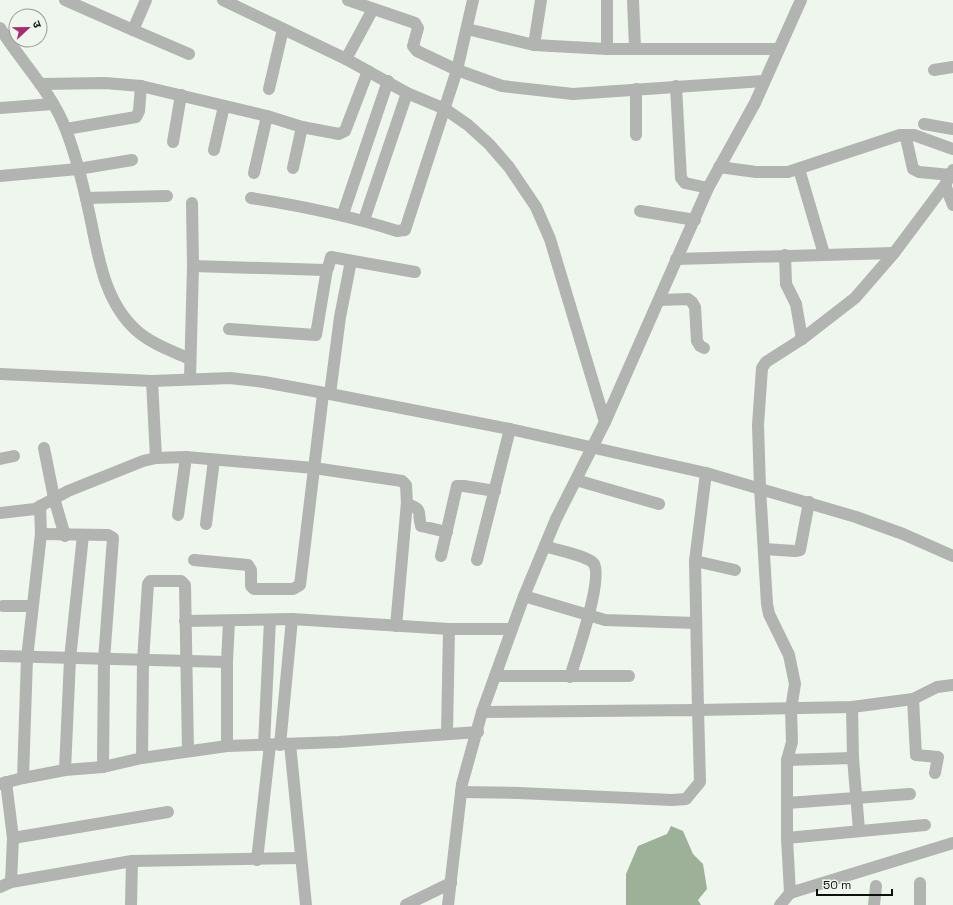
<svg xmlns="http://www.w3.org/2000/svg" width="953" height="905" font-family="'Space Grotesk','Noto Sans Devanagari',sans-serif">
  <rect width="100%" height="100%" fill="#eff6ed"/>
  <path fill="#9cb197" d="M671 826 683 831 693 854 703 864 707 889 698 900 701 905H626V874L638 846 667 834Z"/>
  <g fill="none" stroke-linecap="round" stroke-linejoin="round">
    <g stroke="#b1b4b0" stroke-width="12">
      <path d="M65 0 133 30"/>
      <path d="M146 0 133 30 189 54"/>
      <path d="M223 0 346 59 407 93 445 109 468 125 489 144 509 167 536 207 550 239 605 422"/>
      <path d="M348 0 415 23 418 28 413 46 417 51 457 70 502 86 573 94 764 81"/>
      <path d="M633 0 635 48"/>
      <path d="M0 28C21 62 52 92 66 130 76 156 83 184 89 212 98 253 103 301 137 331 152 344 172 351 190 359"/>
      <path d="M467 29 534 45 607 49H779"/>
      <path d="M534 45 541 0"/>
      <path d="M607 49V0"/>
      <path d="M346 59 373 9"/>
      <path d="M934 70 953 67"/>
      <path d="M40 84 105 83 141 86 267 116 302 127 339 134 345 131 368 71"/>
      <path d="M676 86 681 178 685 183 708 188"/>
      <path d="M269 89 283 29"/>
      <path d="M636 89V135"/>
      <path d="M0 108 53 104"/>
      <path d="M924 124 953 129"/>
      <path d="M66 129 136 117 139 111 141 86"/>
      <path d="M902 135H914L953 149"/>
      <path d="M173 142 181 95"/>
      <path d="M214 150 224 106"/>
      <path d="M719 167 756 172H788L900 135 906 138 913 169 919 172 951 175"/>
      <path d="M293 168 302 127"/>
      <path d="M799 169 824 254"/>
      <path d="M953 170 945 185 894 253 855 298 802 339 766 362 762 368 758 425 760 488 767 604 769 614 789 655 795 684 791 709 792 742 787 760V838L790 893 953 843"/>
      <path d="M254 173 267 116"/>
      <path d="M0 176 78 169 132 160"/>
      <path d="M945 185 953 205"/>
      <path d="M86 198 167 196"/>
      <path d="M251 198C302 206 348 215 397 231L405 230 457 70 473 0"/>
      <path d="M640 211 695 220"/>
      <path d="M343 214 388 81"/>
      <path d="M364 220 407 93"/>
      <path d="M785 255 786 284 796 304 802 339"/>
      <path d="M676 259 894 253"/>
      <path d="M193 266 325 270 328 268 331 257 415 272"/>
      <path d="M659 300 688 299 692 302 695 307 697 341 700 346 704 348"/>
      <path d="M229 329 316 335 327 269"/>
      <path d="M0 374 152 381 230 378 264 382 330 394 510 429 706 473 856 517 903 534 953 556"/>
      <path d="M190 379 193 266 192 203"/>
      <path d="M152 381 156 458"/>
      <path d="M330 394 340 317 351 261"/>
      <path d="M44 448 54 498 65 536"/>
      <path d="M0 459 14 456"/>
      <path d="M706 473 695 561 698 710 852 707 913 699 937 687 953 685"/>
      <path d="M576 480 659 504"/>
      <path d="M0 513 35 509 68 491 143 461 156 458 186 457 314 468 402 481 406 485 407 504C424 510 417 511 421 526L447 532"/>
      <path d="M178 515 186 457"/>
      <path d="M206 524 214 460"/>
      <path d="M41 534 108 535 113 538 104 660 103 767"/>
      <path d="M545 546C555 550 589 556 594 564 603 579 576 658 570 677"/>
      <path d="M764 549 795 551 800 550 809 502"/>
      <path d="M441 556 457 486H464L495 491"/>
      <path d="M194 560 248 565 251 570V586L254 589H293L300 585 323 394"/>
      <path d="M477 560 510 429"/>
      <path d="M695 561 735 570"/>
      <path d="M524 596 605 620 696 623"/>
      <path d="M3 606H32"/>
      <path d="M185 621 292 619 449 629H511"/>
      <path d="M396 626 407 502"/>
      <path d="M0 656 227 662"/>
      <path d="M495 676H629"/>
      <path d="M913 699 916 755 938 757 935 773"/>
      <path d="M852 707 853 758 859 830"/>
      <path d="M447 733 449 629"/>
      <path d="M290 744 306 905"/>
      <path d="M264 745 270 620"/>
      <path d="M280 745 292 619"/>
      <path d="M227 746V662L229 621"/>
      <path d="M142 758 143 661 148 584 150 581H181L185 585 188 751"/>
      <path d="M787 760 853 758"/>
      <path d="M65 770 70 659 83 535"/>
      <path d="M23 778 27 658 41 534 40 506"/>
      <path d="M6 782 13 838 11 882"/>
      <path d="M0 784 23 778 65 770 103 767 142 758 227 746 339 742 478 732"/>
      <path d="M461 792 519 793 672 800 686 799 700 782 698 710 482 712"/>
      <path d="M787 803 910 794"/>
      <path d="M13 838 168 812"/>
      <path d="M787 838 925 825"/>
      <path d="M257 860 270 745"/>
      <path d="M920 883V905"/>
      <path d="M0 887 11 882 132 861 301 858"/>
      <path d="M131 905 132 861"/>
      <path d="M406 905 451 883"/>
      <path d="M448 905 462 784 482 712 524 596 556 519 605 422 708 188 755 103 801 0"/>
      <path d="M780 905 790 893"/>
      <path d="M874 905 876 886"/>
    </g>
  </g>
  <g transform="translate(28 28) rotate(68)"><circle r="19" fill="#eff6ed" stroke="#959a94"/>
  <path d="M0-3L7 15L0 10L-7 15Z" fill="#aa2875"/>
  <text y="-6" font-size="11" font-weight="bold" text-anchor="middle" fill="#0f110e">उ</text>
  </g>
  <path d="M817 889v6h75v-6" fill="none" stroke="#0f110e" stroke-width="2"/>
  <text x="823" y="889" font-size="12" fill="#0f110e" stroke="#eff6ed" stroke-width="3" paint-order="stroke">50 m</text>
</svg>
